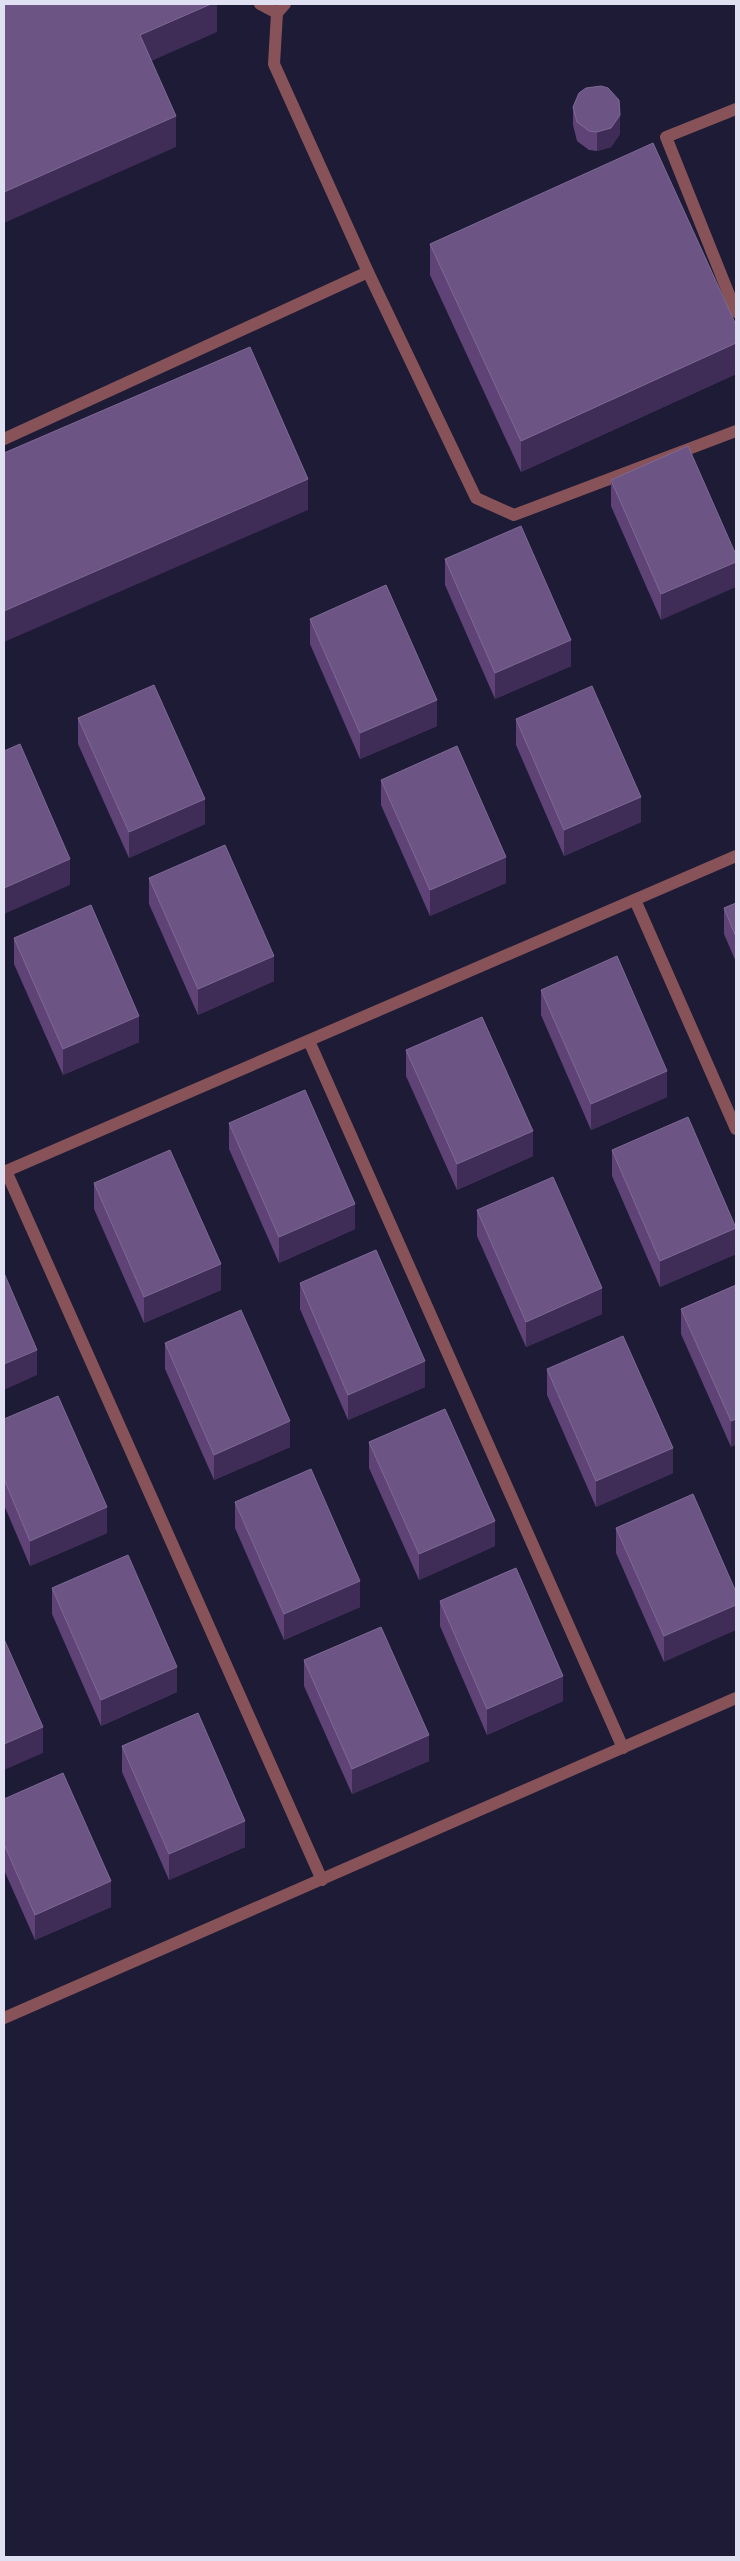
<svg xmlns="http://www.w3.org/2000/svg" width="740" height="2561" font-family="Manrope,sans-serif">
  <rect width="100%" height="100%" fill="#1d1b35"/>
  <g fill="none" stroke-linecap="round" stroke-linejoin="round">
    <g stroke="#875359" stroke-width="12">
      <path d="M260 4 277 13"/>
      <path d="M736 109 666 137 736 312"/>
      <path d="M368 272 476 498 514 515 736 431"/>
    </g>
    <g stroke="#875359" stroke-width="12">
      <path d="M4 439 368 272 274 64 277 13 285 4"/>
      <path d="M635 900 736 1129"/>
      <path d="M309 1041 623 1748"/>
      <path d="M6 1171 322 1880"/>
      <path d="M4 1172 736 856"/>
      <path d="M4 2018 736 1698"/>
    </g>
  </g>
  <g fill="#5f4376">
    <path d="M573 107 620 134 611 147 597 151 589 150 577 141 573 125Z"/>
    <path d="M430 244 736 325V374L521 472 430 275Z"/>
    <path d="M688 446 661 620 611 506V480Z"/>
    <path d="M445 559 571 666 495 699 445 585Z"/>
    <path d="M310 619 437 726 360 759 310 644Z"/>
    <path d="M78 718 205 824 129 858 78 744Z"/>
    <path d="M516 719 641 822 564 856 516 745Z"/>
    <path d="M381 780 506 883 430 916 381 805Z"/>
    <path d="M149 878 274 981 198 1015 149 904Z"/>
    <path d="M736 903V962L724 934V908Z"/>
    <path d="M14 938 139 1042 63 1075 14 964Z"/>
    <path d="M541 990 667 1097 591 1130 541 1015Z"/>
    <path d="M406 1050 533 1156 457 1190 406 1076Z"/>
    <path d="M229 1123 355 1229 279 1263 229 1149Z"/>
    <path d="M612 1150 736 1227V1254L660 1287 612 1176Z"/>
    <path d="M94 1183 221 1290 144 1323 94 1209Z"/>
    <path d="M477 1210 602 1314 526 1347 477 1236Z"/>
    <path d="M300 1283 425 1387 348 1420 300 1309Z"/>
    <path d="M736 1285 731 1447 681 1334V1309Z"/>
    <path d="M165 1343 290 1447 214 1480 165 1369Z"/>
    <path d="M547 1369 673 1473 596 1507 547 1395Z"/>
    <path d="M4 1419 107 1533 30 1566 4 1505Z"/>
    <path d="M369 1442 495 1546 419 1580 369 1468Z"/>
    <path d="M235 1502 360 1607 284 1640 235 1528Z"/>
    <path d="M616 1528 736 1592 664 1662 616 1553Z"/>
    <path d="M52 1588 177 1692 101 1726 52 1614Z"/>
    <path d="M440 1601 563 1701 487 1735 440 1626Z"/>
    <path d="M304 1660 429 1761 352 1794 304 1686Z"/>
    <path d="M122 1746 245 1847 169 1880 122 1772Z"/>
    <path d="M4 1799 111 1907 35 1940 4 1870Z"/>
  </g>
  <g fill="#3f2c57">
    <path d="M211 4H217V32L140 66V35Z"/>
    <path d="M620 115V134L611 147 597 151V132Z"/>
    <path d="M176 116V147L4 223V192Z"/>
    <path d="M736 343V374L521 472V441Z"/>
    <path d="M308 479V510L4 642V611Z"/>
    <path d="M736 562V587L661 620V594Z"/>
    <path d="M571 640V666L495 699V673Z"/>
    <path d="M437 700V726L360 759V733Z"/>
    <path d="M641 797V822L564 856V830Z"/>
    <path d="M205 799V824L129 858V832Z"/>
    <path d="M506 857V883L430 916V890Z"/>
    <path d="M70 859V885L4 914V888Z"/>
    <path d="M274 956V981L198 1015V989Z"/>
    <path d="M139 1016V1042L63 1075V1049Z"/>
    <path d="M667 1071V1097L591 1130V1104Z"/>
    <path d="M533 1131V1156L457 1190V1164Z"/>
    <path d="M355 1204V1229L279 1263V1237Z"/>
    <path d="M736 1228V1254L660 1287V1261Z"/>
    <path d="M221 1264V1290L144 1323V1297Z"/>
    <path d="M602 1288V1314L526 1347V1322Z"/>
    <path d="M37 1350V1375L4 1390V1364Z"/>
    <path d="M425 1361V1387L348 1420V1395Z"/>
    <path d="M736 1419V1445L731 1447V1421Z"/>
    <path d="M290 1421V1447L214 1480V1455Z"/>
    <path d="M673 1448V1473L596 1507V1481Z"/>
    <path d="M107 1507V1533L30 1566V1541Z"/>
    <path d="M495 1521V1546L419 1580V1554Z"/>
    <path d="M360 1581V1607L284 1640V1614Z"/>
    <path d="M736 1605V1630L664 1662V1636Z"/>
    <path d="M177 1667V1692L101 1726V1700Z"/>
    <path d="M563 1676V1701L487 1735V1709Z"/>
    <path d="M43 1727V1753L4 1770V1744Z"/>
    <path d="M429 1735V1761L352 1794V1769Z"/>
    <path d="M245 1821V1847L169 1880V1854Z"/>
    <path d="M111 1881V1907L35 1940V1915Z"/>
  </g>
  <g fill="#6c5484" stroke="#7e6a95">
    <path d="M4 4H211L140 35 176 116 4 192Z"/>
    <path d="M601 86 608 88 619 100 620 115 611 128 597 132 589 131 577 122 573 107 579 93 586 88Z"/>
    <path d="M653 143 736 325V343L521 441 430 244Z"/>
    <path d="M250 347 308 479 4 611V453Z"/>
    <path d="M688 446 736 555V562L661 594 611 480Z"/>
    <path d="M521 526 571 640 495 673 445 559Z"/>
    <path d="M386 585 437 700 360 733 310 619Z"/>
    <path d="M154 685 205 799 129 832 78 718Z"/>
    <path d="M592 686 641 797 564 830 516 719Z"/>
    <path d="M20 744 70 859 4 888V751Z"/>
    <path d="M457 746 506 857 430 890 381 780Z"/>
    <path d="M225 845 274 956 198 989 149 878Z"/>
    <path d="M736 903V937L724 908Z"/>
    <path d="M91 905 139 1016 63 1049 14 938Z"/>
    <path d="M617 956 667 1071 591 1104 541 990Z"/>
    <path d="M482 1017 533 1131 457 1164 406 1050Z"/>
    <path d="M305 1090 355 1204 279 1237 229 1123Z"/>
    <path d="M688 1117 736 1228 660 1261 612 1150Z"/>
    <path d="M170 1150 221 1264 144 1297 94 1183Z"/>
    <path d="M553 1177 602 1288 526 1322 477 1210Z"/>
    <path d="M376 1250 425 1361 348 1395 300 1283Z"/>
    <path d="M4 1273 37 1350 4 1364Z"/>
    <path d="M736 1285V1419L731 1421 681 1309Z"/>
    <path d="M241 1310 290 1421 214 1455 165 1343Z"/>
    <path d="M623 1336 673 1448 596 1481 547 1369Z"/>
    <path d="M58 1396 107 1507 30 1541 4 1479V1419Z"/>
    <path d="M445 1409 495 1521 419 1554 369 1442Z"/>
    <path d="M311 1469 360 1581 284 1614 235 1502Z"/>
    <path d="M693 1494 736 1592V1605L664 1636 616 1528Z"/>
    <path d="M128 1555 177 1667 101 1700 52 1588Z"/>
    <path d="M516 1568 563 1676 487 1709 440 1601Z"/>
    <path d="M381 1627 429 1735 352 1769 304 1660Z"/>
    <path d="M4 1639 43 1727 4 1744Z"/>
    <path d="M198 1713 245 1821 169 1854 122 1746Z"/>
    <path d="M63 1773 111 1881 35 1915 4 1844V1799Z"/>
  </g>
  <rect width="740" height="2561" fill="none" stroke="#dfe0f2" stroke-width="10"/>
</svg>
